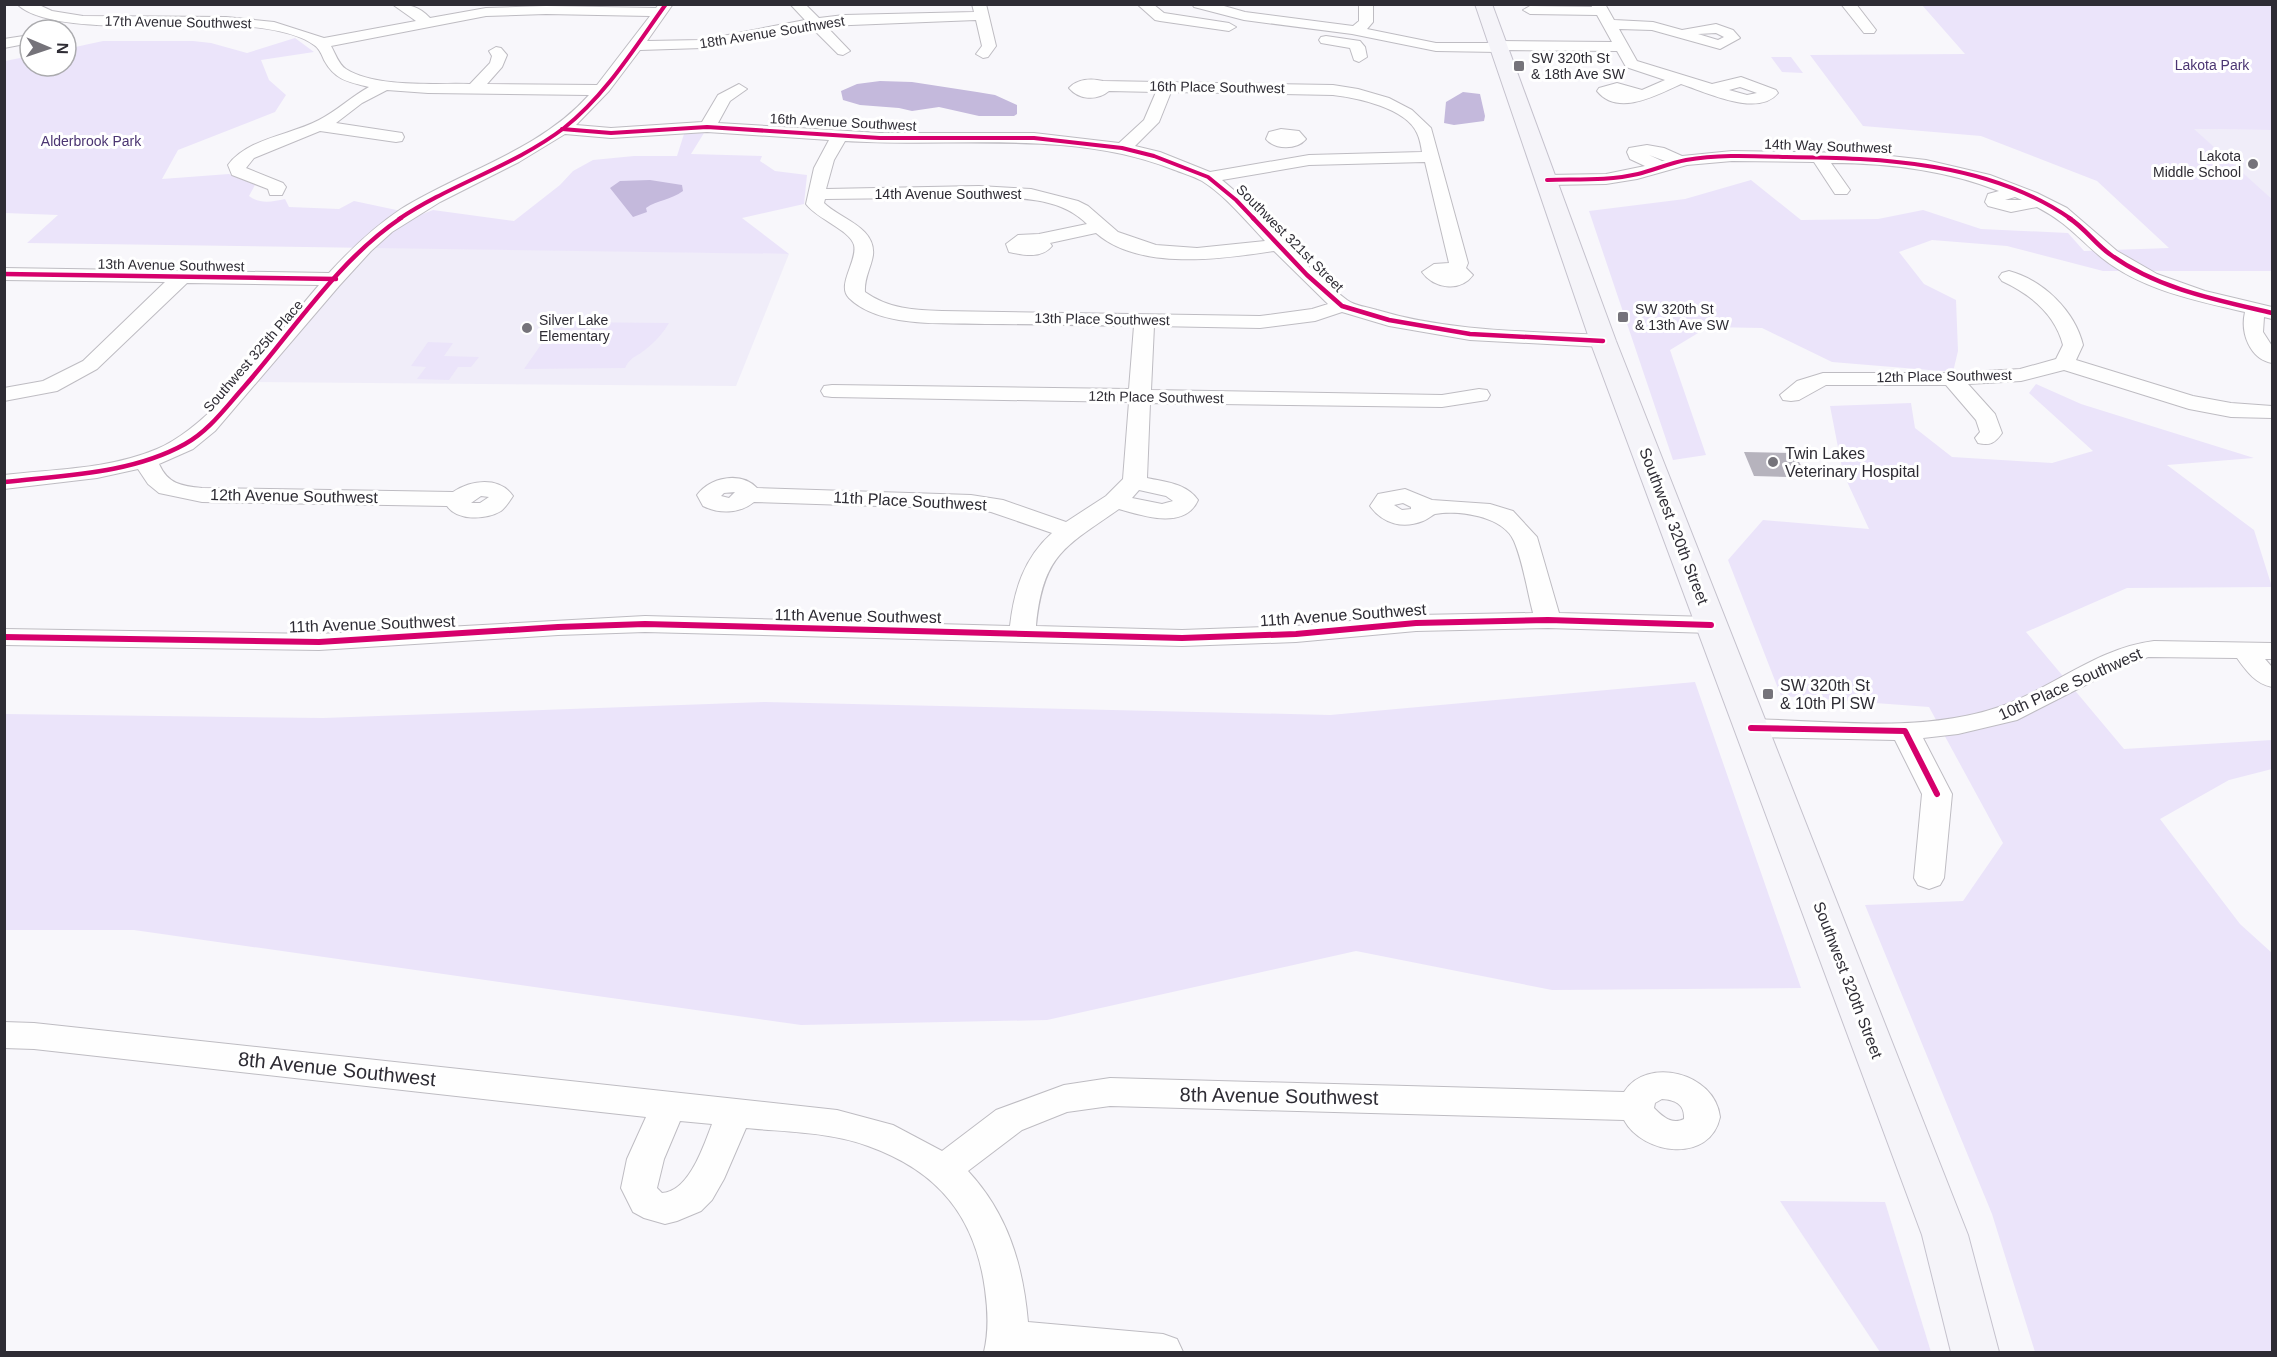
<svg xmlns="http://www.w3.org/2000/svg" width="2277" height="1357" font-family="Arial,sans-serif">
  <rect width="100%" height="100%" fill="#f8f7fb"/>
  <g fill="#f0edf9">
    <path d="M2193 129 2272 130V199Z"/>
    <path d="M364 247 789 254 736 386 247 382Z"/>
  </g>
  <g fill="#ebe4fa">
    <path d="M1922 5H2272V130L2194 129 2272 199V271H2103L2007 246 1932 240 1899 252 1924 284 1956 300 1958 351 1953 372 1832 362 1762 328 1708 327 1670 350 1706 455 1673 460 1589 211 1685 199 1751 180 1801 220 1878 219 1923 210 1981 229 2068 233 2084 251 2169 248 2097 181 1981 136 1863 126 1810 55 1965 54Z"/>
    <path d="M295 38 314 52 261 60 269 80 286 95 275 112 178 150 162 179 229 174 255 185 249 196C259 204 272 202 285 199L289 207 339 209 354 201 420 215 433 210 514 221 560 185 573 171 593 160 634 156H677L684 134 704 133 691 154 762 156 760 161 775 171 807 175 804 204 742 218 789 254 27 243 58 215 5 213V61L30 56V66H66V49L103 41H193L211 43 247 53Z"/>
    <path d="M1771 57H1791L1803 73 1782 72Z"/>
    <path d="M564 322 669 323C663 333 656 341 646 349 637 357 631 356 625 368L524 369 554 326Z"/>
    <path d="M428 342 453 343 444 356 479 357 471 367H458L449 380 417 379 426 367 411 366Z"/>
    <path d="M2036 384 2081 404 2254 458 2167 465 2254 530 2272 587 2127 588 2026 632 2124 749 2272 740V769L2229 780 2160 819 2240 924 2272 953V1352H2035L1992 1214 1865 905 1963 901 2003 843 1929 707 1781 696 1728 560 1763 520 1869 529 1843 473 1830 406 1911 403 1915 428 1952 457 2052 463 2093 451 2029 393Z"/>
    <path d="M1695 682 1801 988 1552 990 1356 951 1047 1020 801 1025 134 930H5V714L323 718 765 702 1330 715Z"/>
    <path d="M1780 1201 1885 1202 1931 1352H1880Z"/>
  </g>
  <g fill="#c4b9dc">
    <path d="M880 81 912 82 977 92 995 95 1017 105V114L1014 116H979L939 107 912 111 899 108 860 105 843 100 841 91 857 84Z"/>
    <path d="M1463 92 1480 94 1485 116 1484 121 1454 125 1444 123 1446 102Z"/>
    <path d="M650 180 682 185 683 191C671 200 657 200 646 208L647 212 633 217 610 188 620 181Z"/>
  </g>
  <path fill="#b6b3bd" d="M1744 452 1794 453 1803 469H1786L1789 477 1754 476Z"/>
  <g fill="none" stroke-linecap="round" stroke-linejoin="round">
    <g stroke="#bebcc2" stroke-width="2">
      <g id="minor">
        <path d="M17 4H37L52 11 83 16 226 17 274 22 324 38 416 21 392 4C408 4 419 6 430 18L486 8 546 6 656 8 659 4H673L647 41 702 40 805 20 790 4H805L819 18 844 15 974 12 972 4H986L996 46 988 57 983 58 976 54 982 46 976 20 826 26 850 51 843 55 838 54 812 28 702 48 640 50 609 91 576 125 611 128 702 122 718 95 739 84 747 89 730 101 718 123 880 133H1034L1119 143 1144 120 1156 92 1109 91C1097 101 1079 100 1069 88 1077 79 1091 78 1103 81L1333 85 1358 89 1389 98 1412 110 1431 128 1468 263 1466 268 1473 275C1460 293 1433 288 1422 272L1434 264 1449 263 1425 162 1309 165 1222 180C1267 216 1300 265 1347 300 1355 306 1368 307 1377 310 1450 332 1528 331 1603 335L1610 337 1613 341 1610 345 1603 347 1470 340 1389 326 1342 312 1315 321 1260 328 1154 326 1151 390 1442 395 1479 389 1487 390 1490 395 1487 400 1442 407 1150 403 1147 478C1165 482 1186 483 1198 500 1185 530 1143 516 1119 509 1065 547 1043 554 1036 626L1182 630 1296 626 1416 615 1533 613C1527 590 1523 562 1514 541 1503 516 1459 510 1435 514 1432 515 1428 519 1423 521 1403 529 1383 524 1370 506L1378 494 1405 489 1432 500 1490 504 1513 511 1537 537 1559 613 1711 617 1720 619 1724 625 1720 631 1711 633 1548 628 1416 631 1296 642 1182 646 645 632 558 635 319 650 4 645V629L319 634 645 616 1010 626C1014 590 1024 558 1052 533L991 512 971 509 754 502C739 514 719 514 703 506L697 495C710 477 741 471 757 488L971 495 1003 500 1066 522 1106 496 1123 479 1129 402 832 397 824 396 821 391 824 386 832 385 1129 389 1134 326C1084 325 1035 324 986 324 958 323 928 325 899 320 882 317 862 311 849 298 836 285 858 261 854 245 850 230 817 219 806 204L814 168 829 140 707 132 611 138 565 134 519 162 440 202 392 232 371 251 339 286 215 431 193 449 159 464C168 484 181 486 202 488L453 492C471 480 499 476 513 496 509 502 506 507 501 511 486 520 457 521 447 506L202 502 159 493 148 484 138 469 97 478 4 489V475C55 469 110 469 157 449 216 424 276 334 319 285L187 283 97 369 57 391 4 401V388L43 381 83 361 165 282 4 280V268L329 273C351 249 374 227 401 209 464 170 539 151 589 95L428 93 387 90 362 103 336 123 402 133 404 137 402 141 396 142 320 131 254 158 246 168 283 183 286 187 282 195H270L268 189 232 175 228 165C248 138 291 135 319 120 337 111 352 96 369 87 348 82 335 80 324 60 322 55 319 48 314 45 294 30 250 26 225 25 179 23 49 36 17 4ZM546 14 650 16 597 85 487 84 502 67 507 55 501 48 496 47 489 51 492 56 490 63 470 84C436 83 376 88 346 69 339 65 335 53 331 46L486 16ZM1171 92 1333 95C1358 98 1406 108 1417 133 1420 139 1421 146 1422 152L1309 155 1210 172 1160 152 1135 146 1159 122ZM845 141C953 148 1069 129 1172 169 1182 173 1193 176 1202 181 1226 196 1246 221 1265 241L1197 248 1156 245 1118 232 1088 206 1078 201 1031 189 979 186 826 189 834 160ZM992 197C1025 198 1062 199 1087 224L1039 234 1018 235 1006 244 1009 252C1023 255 1042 259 1052 246L1050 243 1096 233C1139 271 1222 259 1274 251L1328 304 1312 309 1260 316 942 311C914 310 889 309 865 292 864 278 871 268 873 255 876 227 840 219 824 203L825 199ZM1139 490 1166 496 1173 501 1162 504 1132 498ZM735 492 729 498 721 496 724 493ZM481 496 489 497 480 503H471ZM1403 503 1411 507V509L1402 510 1394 505Z"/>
        <path d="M1137 4H1153L1164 13 1229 23 1236 27 1229 31 1160 21 1155 20Z"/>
        <path d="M1192 4H1217L1245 12 1353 26 1359 21V4H1373V22L1367 29 1436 43H1491L1497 41 1612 42 1597 15 1530 14 1523 10 1530 6 1592 7 1591 4H1605L1614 20 1653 22 1682 30 1716 24 1733 30 1740 38 1720 49 1652 30 1619 29 1637 61 1712 84 1741 77 1776 90 1778 93C1758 118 1706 92 1681 84 1657 95 1618 117 1597 91L1599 88 1617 83 1642 90 1665 80 1626 67 1617 51 1504 50 1498 52 1436 51 1352 34 1244 20 1194 7ZM1716 33 1724 37 1718 40 1698 34ZM1740 87 1757 93 1747 95 1729 90Z"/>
        <path d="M1841 4H1856L1876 30 1874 33H1864Z"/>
        <path d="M30 35V43L4 48V39Z"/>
        <path d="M1326 36 1360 41 1365 47 1367 57 1359 62 1354 60 1350 48 1321 43 1319 40 1321 37Z"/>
        <path d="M1281 129 1299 131 1306 139C1297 150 1275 150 1266 139L1269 132Z"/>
        <path d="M1647 145 1664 148 1682 156 1732 151 1864 153 1926 160 1990 175 2037 193 2067 208 2117 251 2157 274 2205 291 2272 307V319L2264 317 2263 332 2272 346V363C2250 359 2240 333 2245 312 2197 301 2142 290 2102 258 2078 238 2066 222 2037 207L2011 212 1988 206 1985 202 1988 194 1999 191C1945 170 1888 163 1831 163L1850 190 1847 194H1835L1814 162 1732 161 1687 165 1637 179 1606 184 1547 185 1541 184 1538 180 1541 176 1547 175 1606 174 1645 166 1630 159 1627 152 1629 148ZM1649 155 1665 161H1662ZM2015 197 2022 200H2005Z"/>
        <path d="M2009 271C2043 280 2075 311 2083 345L2076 360 2193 396 2231 403 2272 406V418L2231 417 2189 409 2064 370 2021 381 1968 384 1995 414 2002 433C1995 443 1990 446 1978 443L1975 438 1980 432 1976 420 1946 385H1826L1799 400 1791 401 1783 400 1780 395 1797 381 1823 373H1952L2020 369 2056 359 2063 345C2055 314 2030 294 2002 281L1999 277 2002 273Z"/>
        <path d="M2154 641 2272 643V659H2265L2272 667V687C2256 684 2247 672 2237 658L2148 657 2111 672 2017 720 1958 734 1923 738 1952 794 1944 878 1940 885 1929 889 1918 885 1914 878 1922 794 1895 740 1751 737 1741 734 1737 728 1741 722 1751 719C1829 721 1921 733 1996 708 2051 690 2096 648 2154 641Z"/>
        <path d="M4 1022 34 1023 837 1110 893 1125 942 1151 996 1110 1064 1085 1110 1078 1624 1092C1646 1056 1715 1072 1720 1117 1710 1164 1643 1155 1624 1120L1110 1106 1067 1112 1022 1130 968 1171C1008 1214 1023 1265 1028 1322L1163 1334 1177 1339 1183 1352H984C989 1331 988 1311 985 1289 975 1216 938 1171 868 1146 831 1132 786 1132 746 1128L724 1179 712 1200 701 1211 677 1221 665 1224 644 1218 633 1212 621 1188 627 1159 646 1117 34 1049 4 1048ZM1662 1099C1675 1100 1685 1104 1684 1119 1672 1125 1663 1117 1654 1108L1655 1103ZM680 1121 712 1124C704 1145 689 1192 662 1193L657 1188 664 1159Z"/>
      </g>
    </g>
    <g stroke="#c5c2cd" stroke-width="2">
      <path id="major" d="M1475 4H1492L1616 341 1968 1235 1999 1352H1951L1922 1235 1590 341Z"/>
    </g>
    <use href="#minor" fill="#fefefe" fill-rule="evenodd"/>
    <use href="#major" fill="#f5f4f9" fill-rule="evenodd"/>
    <g stroke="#fff" stroke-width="6">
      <g id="cycleway-far2">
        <path d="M562 129 611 133 707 127 880 138H1034L1122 148 1154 156 1208 177 1236 200 1254 219"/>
        <path d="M1547 180C1577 179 1608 181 1638 174 1654 170 1670 163 1686 160 1719 154 1753 156 1786 157 1883 158 1989 162 2071 219"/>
        <path d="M399 219C451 184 514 166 564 128 606 95 635 47 666 4"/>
      </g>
    </g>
    <g stroke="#fff" stroke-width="8">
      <g id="cycleway-far1">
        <path d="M1253 218 1307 275 1342 306 1389 320 1470 334 1603 341"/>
        <path d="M2069 218C2085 228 2096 245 2111 255 2158 289 2217 300 2272 313"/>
        <path d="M4 274 336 279"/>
        <path d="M4 482C65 475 131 474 185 444 209 431 226 407 244 387 294 330 337 261 401 218"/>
      </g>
    </g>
    <g stroke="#fff" stroke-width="10">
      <g id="cycleway">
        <path d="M4 637 319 642 558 627 645 624 1182 638 1296 634 1416 623 1548 620 1711 625"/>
        <path d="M1751 728 1905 731 1937 794"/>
      </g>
    </g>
    <use href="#cycleway-far2" stroke="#d6006c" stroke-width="4"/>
    <use href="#cycleway-far1" stroke="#d6006c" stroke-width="4.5"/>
    <use href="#cycleway" stroke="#d6006c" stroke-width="6"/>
  </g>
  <g fill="#75737a" stroke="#fff" stroke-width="2">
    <rect x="1513" y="60" width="12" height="12" rx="3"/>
    <circle cx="2253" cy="164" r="6"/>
    <rect x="1617" y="311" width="12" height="12" rx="3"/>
    <circle cx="527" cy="328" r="6"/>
    <circle cx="1773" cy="462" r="6"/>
    <rect x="1762" y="688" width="12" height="12" rx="3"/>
  </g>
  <g text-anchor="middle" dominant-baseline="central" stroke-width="6" stroke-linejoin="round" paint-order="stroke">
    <g font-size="14" fill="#2e2c34" stroke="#fff">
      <text transform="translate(178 22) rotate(1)">17th Avenue Southwest</text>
      <text transform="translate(772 32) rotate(-9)">18th Avenue Southwest</text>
      <text transform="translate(1217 87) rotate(1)">16th Place Southwest</text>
      <text transform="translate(843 122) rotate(3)">16th Avenue Southwest</text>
      <text transform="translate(1828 146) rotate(2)">14th Way Southwest</text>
      <text x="948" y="194">14th Avenue Southwest</text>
      <text transform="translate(1290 238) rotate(45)">Southwest 321st Street</text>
      <text transform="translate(171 265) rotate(1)">13th Avenue Southwest</text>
      <text transform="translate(1102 319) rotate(1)">13th Place Southwest</text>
      <text transform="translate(253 356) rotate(-49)">Southwest 325th Place</text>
      <text transform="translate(1944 376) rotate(-1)">12th Place Southwest</text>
      <text transform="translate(1156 397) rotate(1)">12th Place Southwest</text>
    </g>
    <g font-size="14" fill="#2e2c34" stroke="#fff" text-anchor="start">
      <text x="1531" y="58">SW 320th St<tspan x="1531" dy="16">&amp; 18th Ave SW</tspan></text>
      <text x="2241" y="156" text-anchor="end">Lakota<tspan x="2241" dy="16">Middle School</tspan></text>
      <text x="1635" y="309">SW 320th St<tspan x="1635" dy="16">&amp; 13th Ave SW</tspan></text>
      <text x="539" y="320">Silver Lake<tspan x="539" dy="16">Elementary</tspan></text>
    </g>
    <g font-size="14" fill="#4b3572" stroke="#fff">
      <text x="2212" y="65">Lakota Park</text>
      <text x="91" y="141">Alderbrook Park</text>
    </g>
    <g font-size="16" fill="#2e2c34" stroke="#fff" text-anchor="start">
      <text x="1785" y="453">Twin Lakes<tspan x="1785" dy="18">Veterinary Hospital</tspan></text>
      <text x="1780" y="685">SW 320th St<tspan x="1780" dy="18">&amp; 10th Pl SW</tspan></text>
    </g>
    <g font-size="16" fill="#2e2c34" stroke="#fff">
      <text transform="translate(294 496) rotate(1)">12th Avenue Southwest</text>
      <text transform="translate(910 501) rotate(3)">11th Place Southwest</text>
      <text transform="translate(1674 526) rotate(69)">Southwest 320th Street</text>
      <text transform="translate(1343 615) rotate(-4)">11th Avenue Southwest</text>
      <text transform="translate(858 616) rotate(1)">11th Avenue Southwest</text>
      <text transform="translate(372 624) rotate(-2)">11th Avenue Southwest</text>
      <text transform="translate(2070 684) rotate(-24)">10th Place Southwest</text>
      <text transform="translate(1848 980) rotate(69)">Southwest 320th Street</text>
    </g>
    <g font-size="20" fill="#2e2c34" stroke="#fff">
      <text transform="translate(337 1069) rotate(6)">8th Avenue Southwest</text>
      <text transform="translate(1279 1096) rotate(1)">8th Avenue Southwest</text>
    </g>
  </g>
  <rect width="2277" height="1357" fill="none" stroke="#2e2c34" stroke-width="12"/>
  <g transform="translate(48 48) rotate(92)"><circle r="28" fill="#ffffff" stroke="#ababae" stroke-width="1.5"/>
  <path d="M0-4.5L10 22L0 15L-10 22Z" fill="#75737a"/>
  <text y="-9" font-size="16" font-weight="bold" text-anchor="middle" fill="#2e2c34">N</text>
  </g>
</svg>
